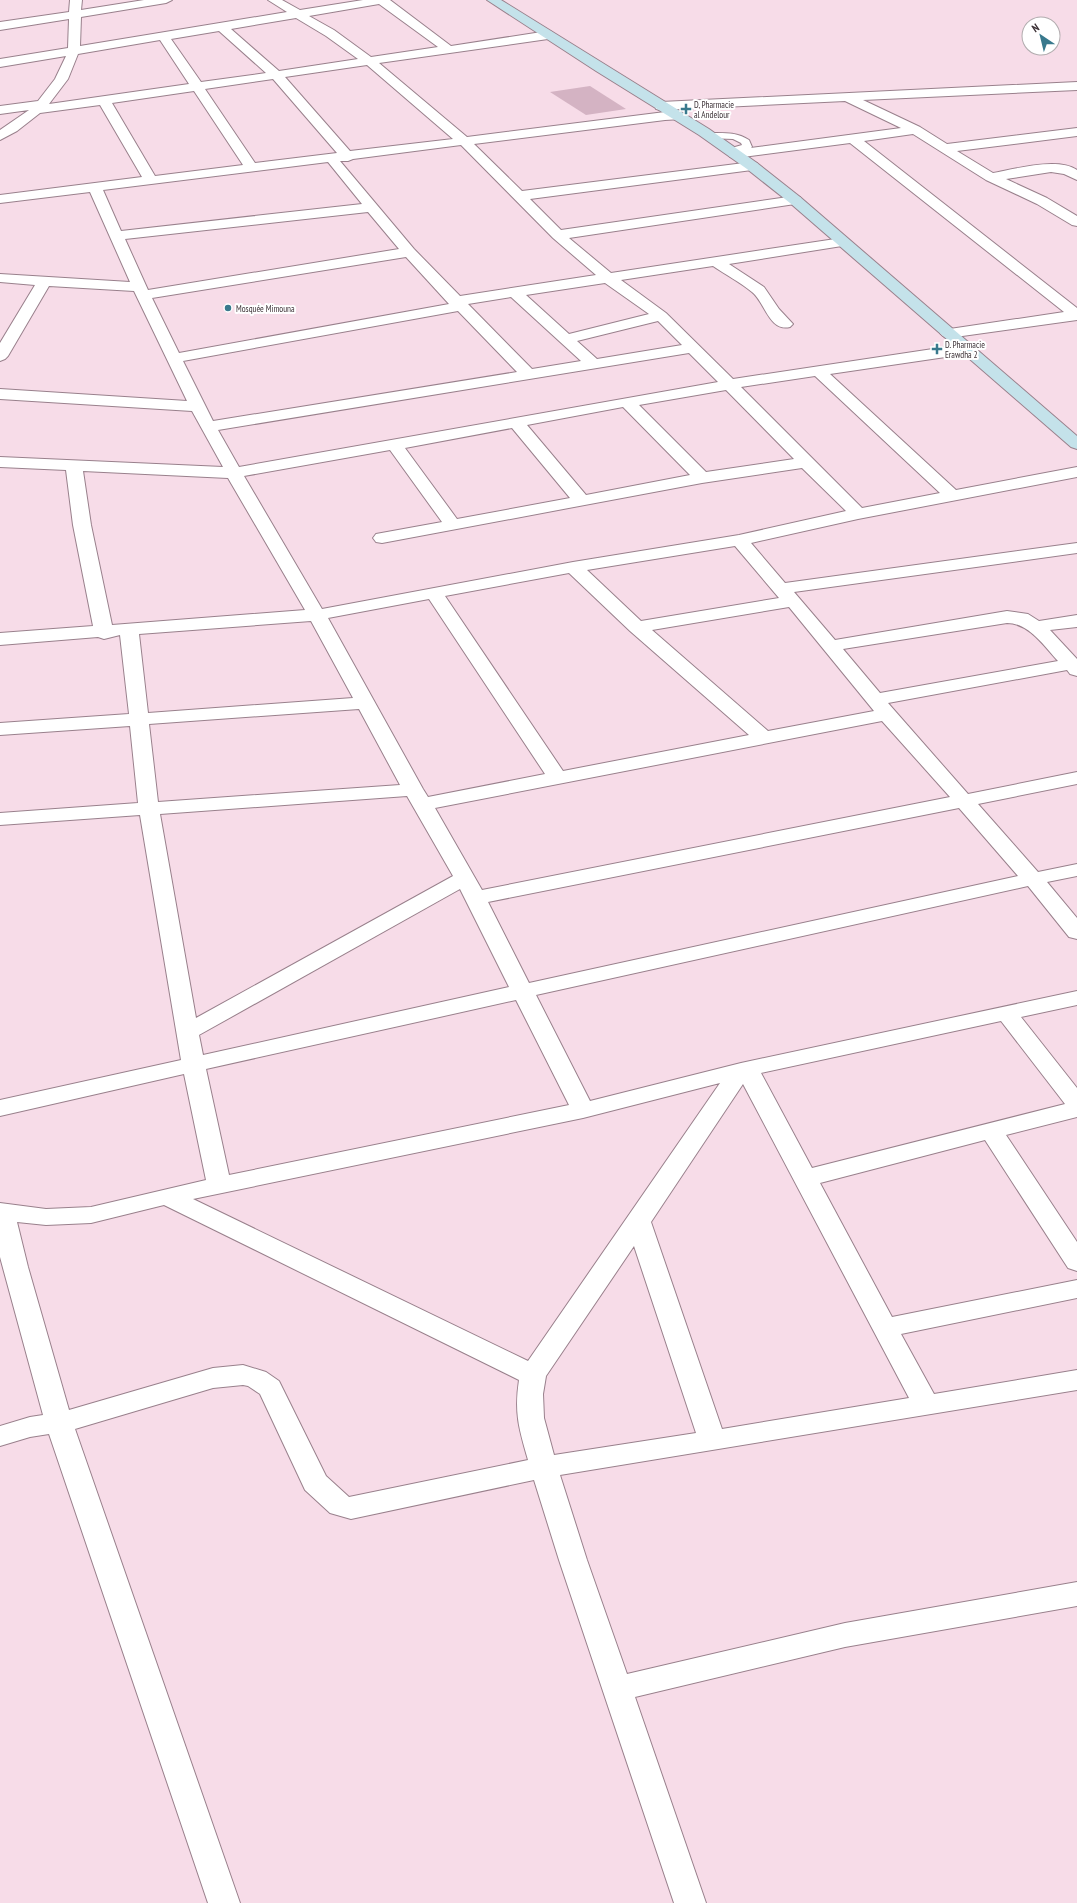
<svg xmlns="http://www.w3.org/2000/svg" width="1077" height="1903" font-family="'PT Sans Narrow',sans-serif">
  <rect width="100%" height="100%" fill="#f7dce8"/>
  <path fill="#d4b3c3" d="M590 86 626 109 586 115 550 92Z"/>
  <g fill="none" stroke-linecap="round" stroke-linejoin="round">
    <g stroke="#99808c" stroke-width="2">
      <path id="lane" d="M710 133C724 133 737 132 749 140L752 147 750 149 731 154 728 153 726 151 728 149 742 145 741 143 733 139 707 138 705 136 707 134Z"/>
    </g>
    <g stroke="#99808c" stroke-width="2">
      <g id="street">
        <path d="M70 0H82L81 10 144 0H172L166 3 81 17 80 46 287 12 268 0H282L300 10 363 0H390L451 46 548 31 552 32 554 35 552 38 548 39 379 63 467 137 665 112 682 113 683 116 682 119 665 120 474 144 522 191 752 162 757 163 759 166 757 169 752 170 530 199 561 230 795 196 800 197 802 200 800 203 795 204 569 238 611 273 842 238 847 239 849 242 847 245 842 246 729 264 764 287 779 309 793 324 790 327C769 332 765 302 752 292 740 282 726 275 713 266L621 280 666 313 733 379 966 344 971 346 974 349 971 352 966 354 830 374 956 490 1077 467V477L858 519 751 543 785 583 1077 543V553L794 592 835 640 1007 611 1028 614 1039 621 1077 615V627L1050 630 1077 659V676L1070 674 1067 670 888 703 968 794 1077 772V784L978 804 1038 872 1077 864V876L1047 882 1077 918V939L1069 937 1028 886 536 995 590 1101 741 1063 1077 991V1005L1021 1017 1077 1088V1117L1006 1135 1077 1242V1271L1068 1268 985 1140 820 1183 892 1317 1077 1280V1298L901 1334 934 1394 1077 1370V1390L560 1475 587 1560 627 1674 845 1623 1077 1582V1606L845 1647 635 1697 706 1903H674L559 1560 534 1480 351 1519 330 1513 305 1490 260 1394 248 1386 243 1385 213 1388 75 1429 240 1903H208L49 1434 30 1437 0 1446V1426L30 1417 43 1415 0 1257V1203L46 1209 91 1207 206 1180 184 1074 0 1116V1100L181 1060 140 815 0 825V813L138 803 130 726 0 735V723L129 714 120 635 104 639 98 637 0 645V633L93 626 73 525 66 470 0 467V457L223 467 192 411 0 399V389L187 401 134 291 49 286 8 356 5 359 0 361V343L35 285 0 282V274L130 282 90 192 0 203V195L142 177 100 105 40 113 17 131 0 140V130L29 110 0 114V106L38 101 55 79 66 56 0 67V59L68 48 69 19 0 30V22L69 12ZM379 4 438 47 371 57 334 30 309 16ZM296 18 326 36 358 59 279 71 231 29ZM219 31 266 73 201 82 171 39ZM160 40 189 84 49 104 68 79 78 54ZM367 65 453 139 350 151 285 77ZM273 79 337 153 255 163 205 89ZM194 91 243 165 155 176 112 103ZM461 145 553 238 596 275 460 296 414 249 340 161H348L353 159ZM328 162 362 204 121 231 103 190ZM368 212 399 249 148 290 125 239ZM406 257 449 304 179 353 152 298ZM605 283 649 314 569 334 526 295ZM511 297 581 361 532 369 468 304ZM458 311 517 372 213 421 183 361ZM658 321 682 345 597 359 577 341ZM689 353 718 382 239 467 218 430ZM815 376 940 493 862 508 741 387ZM726 390 794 459 706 472 639 405ZM623 407 690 475 586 495 527 425ZM512 428 570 498 457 519 405 448ZM390 450 442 522 376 534 373 538 376 542 382 543 702 483 802 468 846 511 739 535 573 562 322 609 244 476ZM83 471 228 478 305 610 112 625 91 525ZM735 546 779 598 641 621 587 570ZM569 573 630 631 749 735 563 771 445 596ZM429 599 545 774 428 797 423 789 328 618ZM789 607 874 711 768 731 652 630ZM311 621 353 698 148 713 139 634ZM1007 623C1029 623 1044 646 1058 661L880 693 843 649ZM359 709 400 785 158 802 149 724ZM882 721 950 797 482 890 435 808ZM407 796 453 876 196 1018 160 814ZM959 808 1018 876 529 983 488 902ZM460 889 509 987 203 1055 199 1035ZM516 1000 569 1105 229 1175 206 1069ZM1001 1021 1065 1104 812 1168 761 1073ZM720 1083 528 1361 193 1199 583 1118ZM743 1084 909 1398 722 1429 651 1222ZM164 1205 519 1380C514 1413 519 1429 528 1460L349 1497 326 1476 279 1381 266 1372 243 1365 213 1368 69 1410 28 1267 17 1222 46 1225 91 1223ZM634 1246 696 1433 554 1455 544 1418 543 1394 546 1376Z"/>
        <path d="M1077 82V90L863 100 920 127 947 144 1077 128V136L957 151 993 173C1015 169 1058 157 1077 170V180L1064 174 1051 172 1006 179 1047 198 1077 216V226L1072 225 1037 204 986 180 913 134 864 141 1077 308V320L948 338 943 336 940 333 943 330 1064 312 850 143 735 158 730 157 728 154 730 151 735 150 901 128 845 101 661 110 656 109 655 106 656 103 661 102Z"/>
      </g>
    </g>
    <g stroke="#99808c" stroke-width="2">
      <path id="secondary" d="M487 0H501L709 129 757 163 800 197 1077 436V449L1071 447 790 203 747 169 699 135 596 71Z"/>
    </g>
    <use href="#lane" fill="#fff" fill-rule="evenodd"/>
    <use href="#street" fill="#fff" fill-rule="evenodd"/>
    <use href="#secondary" fill="#c4e2ea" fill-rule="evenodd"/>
  </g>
  <g fill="#39798d" stroke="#fff" stroke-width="1.5">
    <path d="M684 103h4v4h4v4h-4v4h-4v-4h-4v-4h4z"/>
    <circle cx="228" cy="308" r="4"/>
    <path d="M935 343h4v4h4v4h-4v4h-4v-4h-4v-4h4z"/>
  </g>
  <g text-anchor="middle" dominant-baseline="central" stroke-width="4" stroke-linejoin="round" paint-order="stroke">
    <g font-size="9" fill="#3b3035" stroke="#fff" text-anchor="start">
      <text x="694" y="104">D. Pharmacie<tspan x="694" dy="10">al Andelour</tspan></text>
      <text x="236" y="308">Mosquée Mimouna</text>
      <text x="945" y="344">D. Pharmacie<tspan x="945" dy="10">Erawdha 2</tspan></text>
    </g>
  </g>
  <g transform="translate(1041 36) rotate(325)"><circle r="19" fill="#ffffff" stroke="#b1acae"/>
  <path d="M0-3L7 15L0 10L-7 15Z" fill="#39798d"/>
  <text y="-6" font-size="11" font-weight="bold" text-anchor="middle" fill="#3b3035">N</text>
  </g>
</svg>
